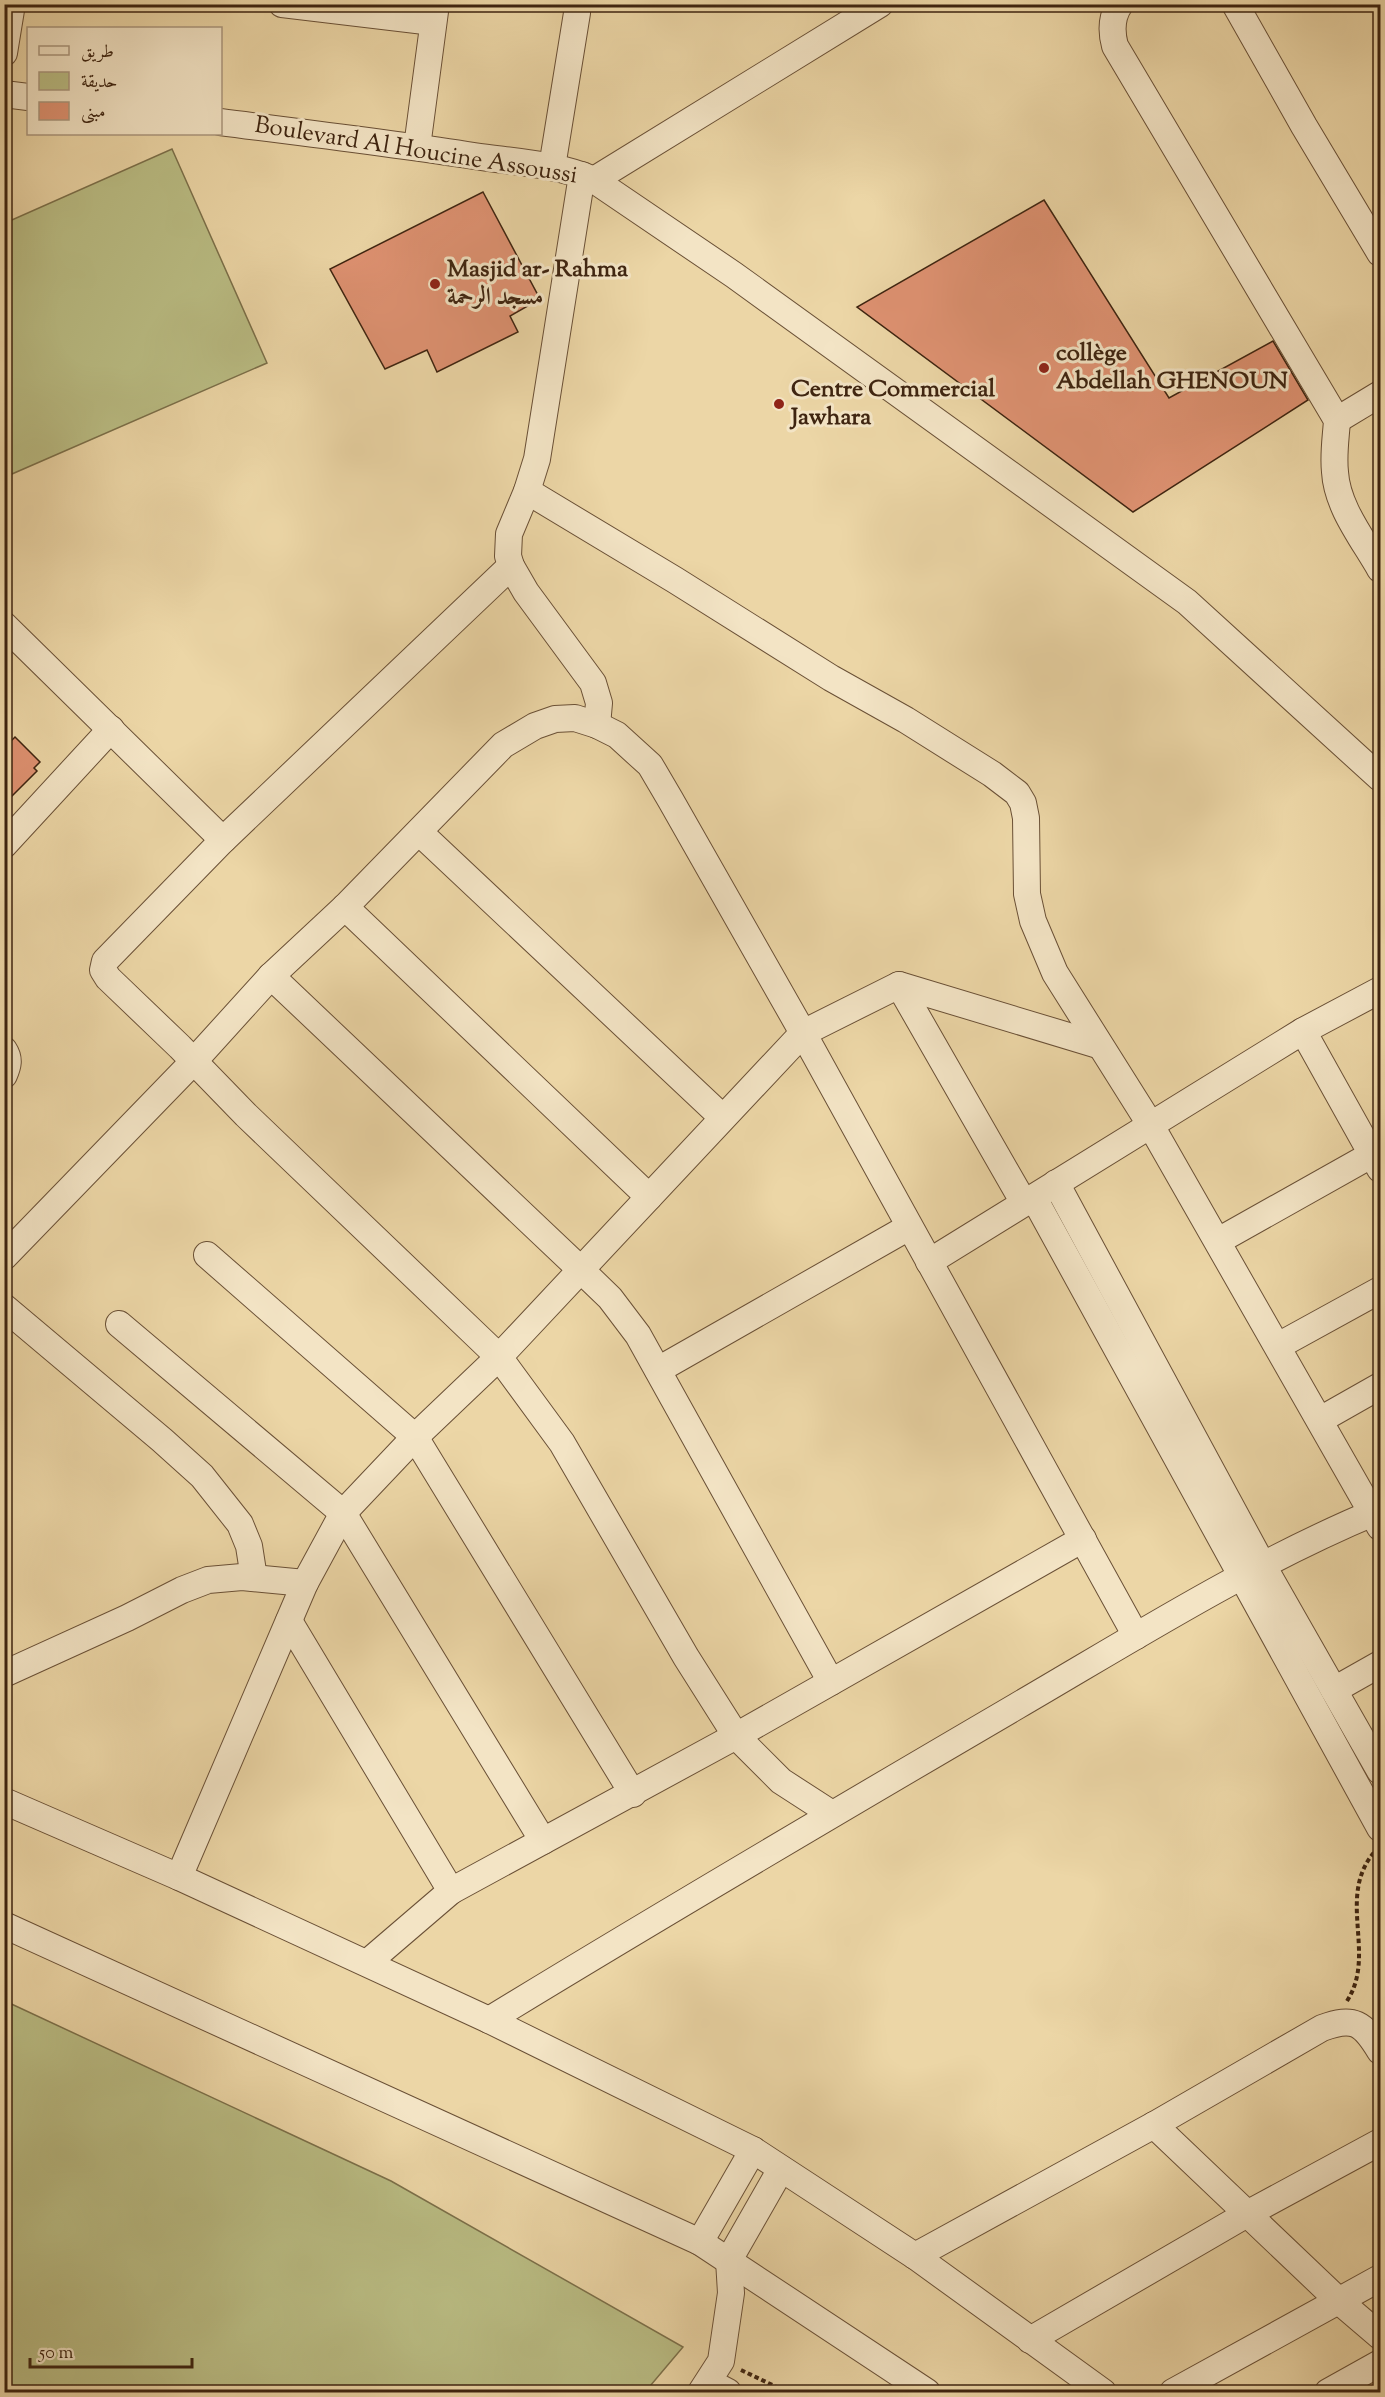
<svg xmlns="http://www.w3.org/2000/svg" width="1385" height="2397" font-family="'Sorts Mill Goudy',Amiri,serif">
  <rect width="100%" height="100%" fill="#ecd6a6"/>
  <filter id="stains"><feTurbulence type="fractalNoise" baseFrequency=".00333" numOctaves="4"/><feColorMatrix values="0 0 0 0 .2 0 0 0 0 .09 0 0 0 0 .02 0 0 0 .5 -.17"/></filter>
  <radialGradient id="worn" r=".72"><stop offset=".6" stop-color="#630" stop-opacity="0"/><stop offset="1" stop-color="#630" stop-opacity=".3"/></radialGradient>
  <g fill="#babd84" stroke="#7c704a" stroke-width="1.5">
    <path d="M172 149 267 363 5 477V223Z"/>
    <path d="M5 2001 391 2181 683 2347 645 2392H5Z"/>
  </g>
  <g fill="#df9272" stroke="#3e2410" stroke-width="1.5">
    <path d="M483 192 540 299 510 316 518 332 437 372 427 350 385 369 330 269Z"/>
    <path d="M1044 200 1169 398 1273 341 1308 400 1133 512 857 307Z"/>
    <path d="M15 737 40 762 34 768 37 771 4 804V748Z"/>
  </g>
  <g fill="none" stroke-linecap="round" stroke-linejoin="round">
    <g stroke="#6a5036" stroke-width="28">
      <g id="minor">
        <path d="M282 4 433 22"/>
        <path d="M1120 4C1111 17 1111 31 1115 46L1337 420C1336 437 1333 454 1335 472 1337 507 1363 539 1380 569"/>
        <path d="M1235 4 1304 126 1380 253"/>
        <path d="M4 53 12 4"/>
        <path d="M4 94 28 97"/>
        <path d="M220 122C305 133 390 143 474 156 514 162 558 164 594 180L734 275 1187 602 1380 778"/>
        <path d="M417 147 436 4"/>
        <path d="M552 167 577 13 576 4"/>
        <path d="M582 175 537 459 527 491 509 534 508 556 511 566 526 592 593 683 599 703 597 725"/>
        <path d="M594 180 880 4"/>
        <path d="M1337 420 1380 394"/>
        <path d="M527 491 675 580 831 678 906 720 992 774 1017 793 1023 803 1026 818 1027 894 1033 921 1055 973 1150 1124 1380 1527"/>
        <path d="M511 566 223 840 105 961 103 970 108 978 180 1047 246 1115 499 1357 562 1443 686 1657 736 1736 781 1781 832 1814"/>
        <path d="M4 625 223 840"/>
        <path d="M419 832 722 1117"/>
        <path d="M4 845 111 729"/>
        <path d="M345 907 649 1197"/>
        <path d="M271 976 580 1269 610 1298 638 1335 831 1682"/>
        <path d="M899 985 1024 1203"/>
        <path d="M1303 1031 1380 1169"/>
        <path d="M4 1050C10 1059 8 1066 4 1075"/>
        <path d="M1056 1183 1262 1564 1380 1771"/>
        <path d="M1034 1198 1380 1828"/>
        <path d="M1218 1241 1380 1150"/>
        <path d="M207 1255 415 1437 633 1794"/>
        <path d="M4 1257 194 1061 271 976 345 907 503 745 535 726 555 719 575 718 597 725 617 735 650 765 670 799 803 1033 1136 1636"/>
        <path d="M929 1262 1303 1031 1380 990"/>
        <path d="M4 1307 162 1440 202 1476 240 1524 249 1546 254 1578"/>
        <path d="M119 1324 343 1513 543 1841"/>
        <path d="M1278 1346 1380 1290"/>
        <path d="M658 1370 909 1227"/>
        <path d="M1320 1420 1380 1386"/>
        <path d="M289 1621 451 1891"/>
        <path d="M4 1674 127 1618 182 1590 208 1580 242 1577 305 1583"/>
        <path d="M1334 1690 1380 1664"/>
        <path d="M4 1801 179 1877 489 2020 753 2150 915 2256 1103 2392"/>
        <path d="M179 1877 305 1583 343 1513 415 1437 499 1357 803 1033 899 985 1098 1045"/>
        <path d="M4 1925 700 2242 927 2392"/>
        <path d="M367 1963 451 1891 736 1736 1083 1539"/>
        <path d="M489 2020C664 1913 841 1809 1017 1706 1137 1636 1252 1563 1380 1510"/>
        <path d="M1154 2125 1339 2301 1380 2336"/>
        <path d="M700 2242 753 2150"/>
        <path d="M915 2256 1154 2125 1322 2028C1354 2016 1363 2023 1380 2051"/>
        <path d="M1030 2340 1247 2214 1380 2142"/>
        <path d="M709 2382 728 2392"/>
        <path d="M701 2392 721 2361 731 2293 729 2260 781 2169"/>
        <path d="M1173 2392 1380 2278"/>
        <path d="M1328 2392 1380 2363"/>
      </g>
    </g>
    <g stroke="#3e2410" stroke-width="4" stroke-dasharray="4.5 3" stroke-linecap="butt">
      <path d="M1347 2001C1378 1953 1334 1895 1377 1849"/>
      <path d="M741 2370 787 2392"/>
    </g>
    <use href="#minor" stroke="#f3e4c5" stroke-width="26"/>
  </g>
  <g fill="#8f2418" stroke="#f3e4c5" stroke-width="2">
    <circle cx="435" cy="284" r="6"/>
    <circle cx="1044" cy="368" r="6"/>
    <circle cx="779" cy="404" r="6"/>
  </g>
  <g text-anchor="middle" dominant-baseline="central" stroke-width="6" stroke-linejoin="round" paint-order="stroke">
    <g font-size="24" fill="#3e2410" stroke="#f3e4c5">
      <text transform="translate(416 151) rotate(9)">Boulevard Al Houcine Assoussi</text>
    </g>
    <g font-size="24" font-weight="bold" fill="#3e2410" stroke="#f3e4c5" text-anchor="start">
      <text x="447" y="270">Masjid ar- Rahma<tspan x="447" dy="28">مسجد الرحمة</tspan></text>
      <text x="1056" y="354">collège<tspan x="1056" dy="28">Abdellah GHENOUN</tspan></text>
      <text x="791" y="390">Centre Commercial<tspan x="791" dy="28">Jawhara</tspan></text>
    </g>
  </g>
  <rect width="1385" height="2397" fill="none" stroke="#ecd6a6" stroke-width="24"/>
  <rect x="6" y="6" width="1373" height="2385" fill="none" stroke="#3e2410" stroke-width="3"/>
  <rect x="12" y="12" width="1361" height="2373" fill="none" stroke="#3e2410" stroke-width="1.5"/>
  <rect x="27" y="27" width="195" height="108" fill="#f3e4c5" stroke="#ab977d" stroke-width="1.5"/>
  <rect x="39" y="46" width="30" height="9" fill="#f3e4c5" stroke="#ab977d" stroke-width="1.5"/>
  <text x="81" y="57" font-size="18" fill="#3e2410">طريق</text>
  <rect x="39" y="72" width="30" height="18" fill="#babd84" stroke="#ab977d" stroke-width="1.5"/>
  <text x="81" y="87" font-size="18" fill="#3e2410">حديقة</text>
  <rect x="39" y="102" width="30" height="18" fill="#df9272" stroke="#ab977d" stroke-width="1.5"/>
  <text x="81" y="117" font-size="18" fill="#3e2410">مبنى</text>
  <path d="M30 2358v9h162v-9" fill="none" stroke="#3e2410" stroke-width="3"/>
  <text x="39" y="2358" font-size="18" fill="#3e2410" stroke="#f3e4c5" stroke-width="4.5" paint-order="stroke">50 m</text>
  <rect width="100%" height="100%" filter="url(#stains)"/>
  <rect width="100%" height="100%" fill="url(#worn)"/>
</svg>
